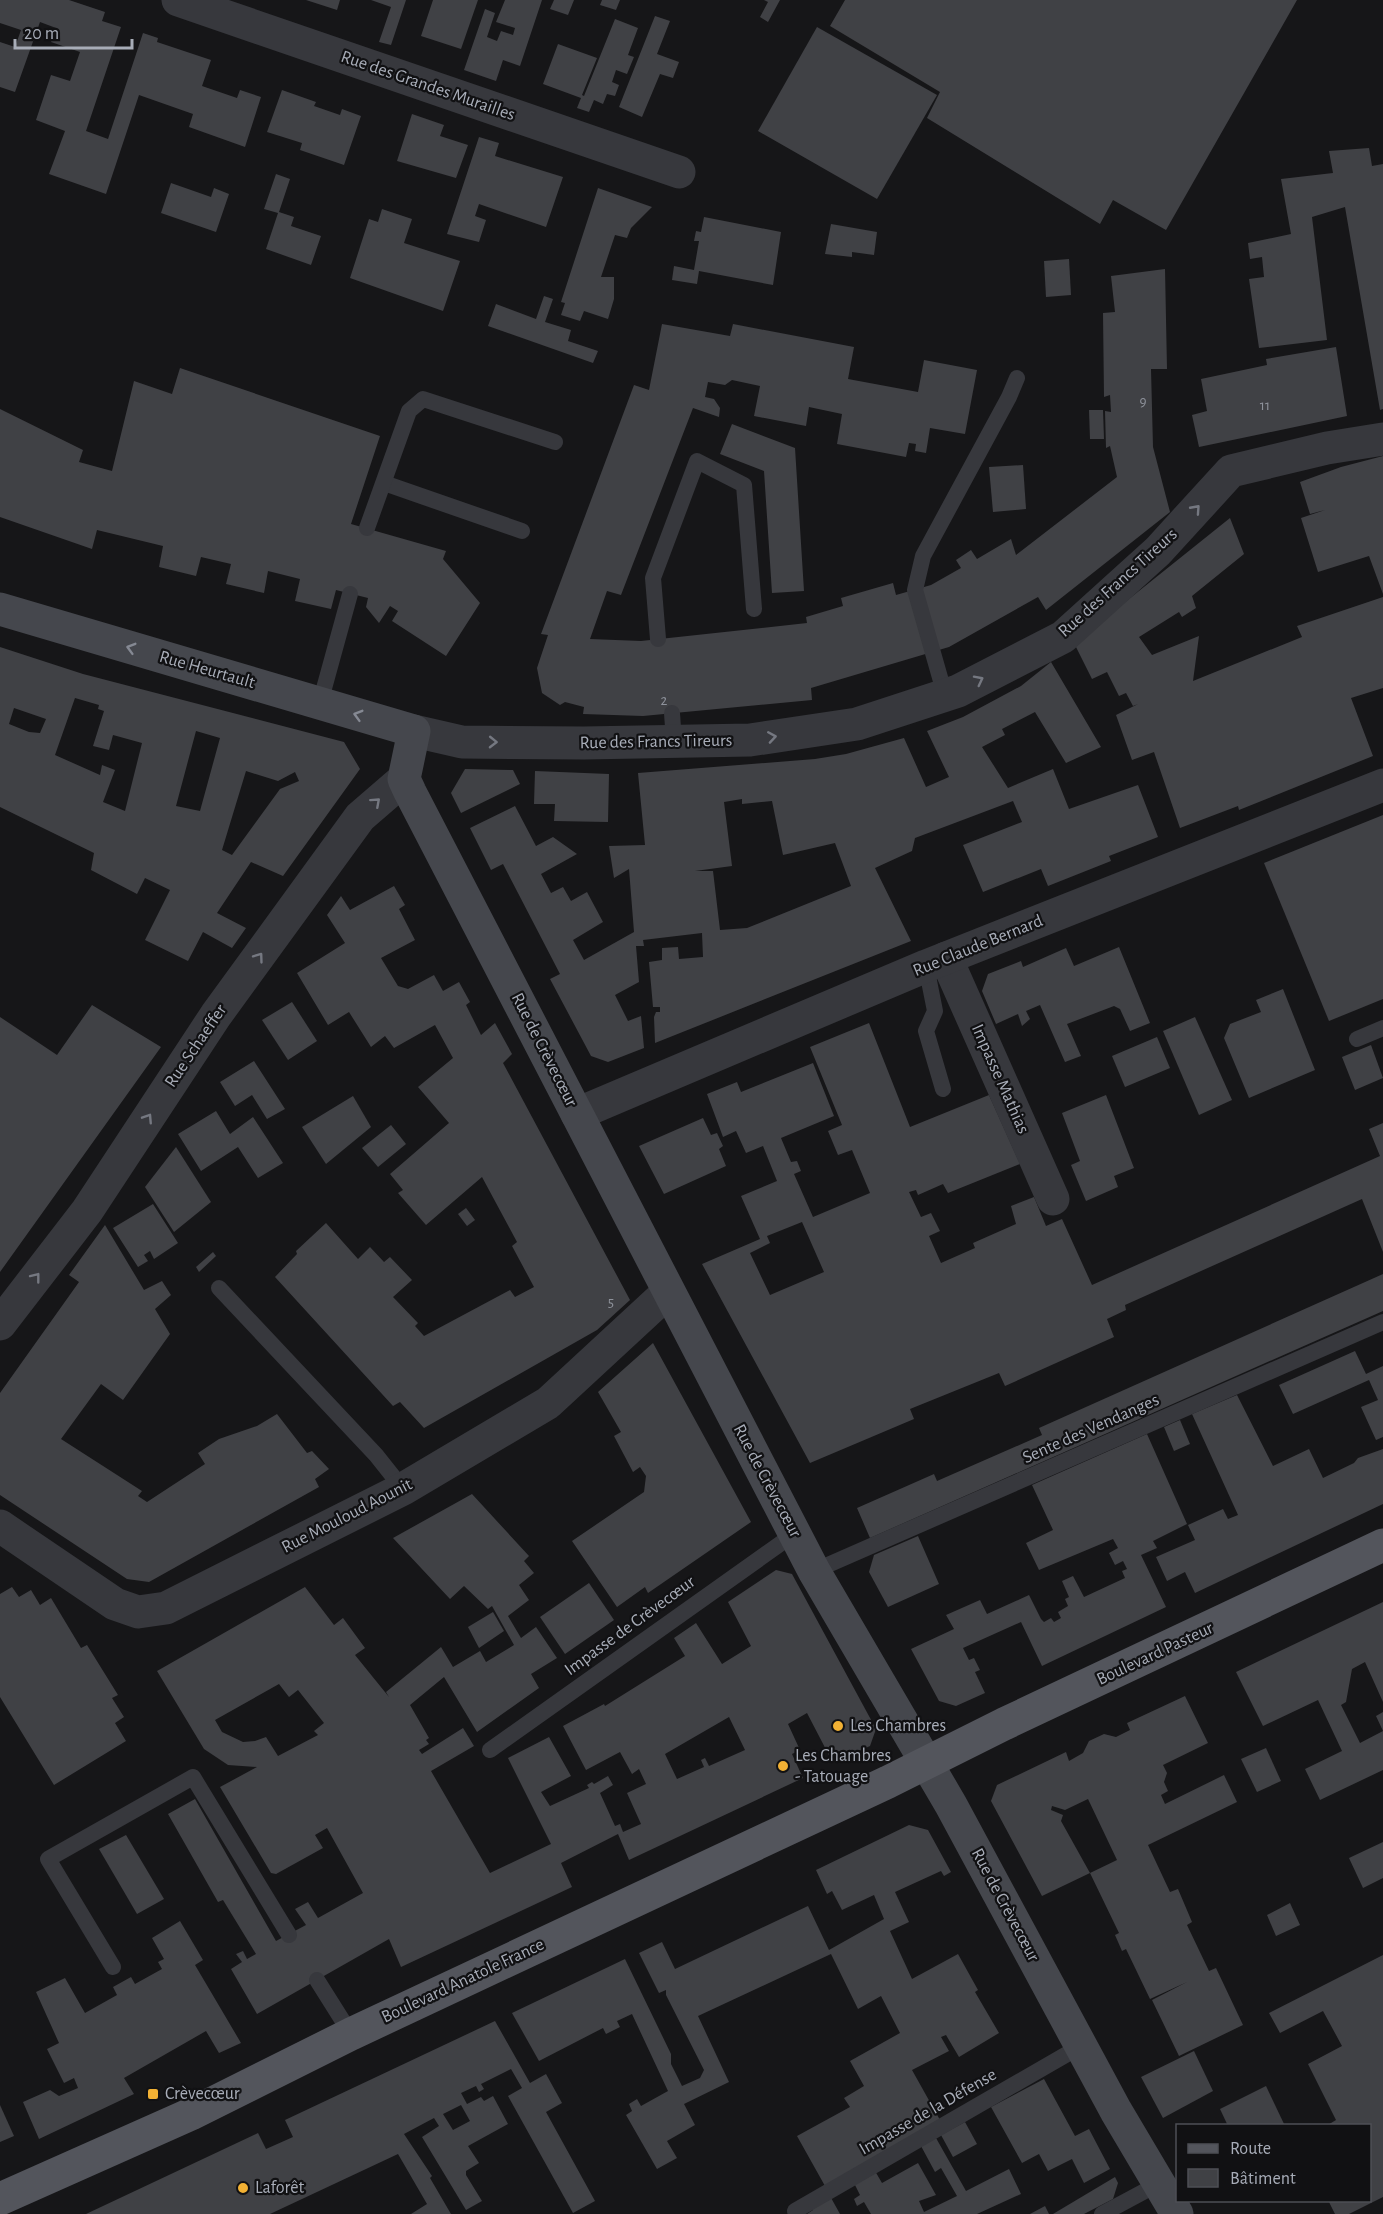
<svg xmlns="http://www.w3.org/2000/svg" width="1383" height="2214" font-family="'Alegreya Sans',sans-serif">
  <rect width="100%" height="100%" fill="#161618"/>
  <g fill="#404145" fill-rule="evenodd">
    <path d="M0 0H69L105 12 102 21 121 27 86 131 108 139 143 33 158 38 157 42 211 60 202 86 237 98 240 90 261 97 245 147 189 127 193 114 139 95 106 194 49 174 65 131 36 120 51 75 70 81 80 52 51 42 56 28 40 22 15 92 0 87V42L15 47 21 30 0 23Z"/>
    <path d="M306 0H340L337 10Z"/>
    <path d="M371 0H406L391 45 379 42 391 7Z"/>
    <path d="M433 0H478L461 49 421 36Z"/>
    <path d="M505 0H542L520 66 503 60 496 81 464 70 485 9 495 13 487 37 497 41 501 31 513 35 515 28 496 22Z"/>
    <path d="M554 0H574L568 15 550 9Z"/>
    <path d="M602 0H620L616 10 600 5Z"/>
    <path d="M764 0H780L768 22 760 17 768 2Z"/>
    <path d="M845 0H1297L1166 230 1113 200 1100 224 927 118 940 92 830 26Z"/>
    <path d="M655 16 670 21 657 54 679 62 673 78 660 74 642 117 619 107Z"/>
    <path d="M615 19 638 28 628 55 634 57 627 74 616 70 612 82 619 85 615 96 607 94 603 104 594 100 589 112 577 108 581 98 543 84 558 44 597 58 582 95 584 96Z"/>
    <path d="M817 27 937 95 877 199 758 131Z"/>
    <path d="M282 90 316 102 314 106 340 115 342 109 361 116 344 165 300 150 302 143 267 132Z"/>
    <path d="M412 114 444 125 440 136 468 145 456 178 397 161Z"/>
    <path d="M479 137 499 143 495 156 563 177 546 227 479 204 475 216 486 220 479 242 447 234Z"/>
    <path d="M1369 148 1372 166 1383 164V409L1380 410 1345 207 1312 217 1327 340 1259 348 1249 279 1264 277 1262 257 1250 259 1248 243 1291 234 1281 179 1333 173 1329 151Z"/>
    <path d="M276 174 290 179 279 212 294 217 291 226 321 236 311 265 266 249 278 213 264 209Z"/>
    <path d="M171 183 211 197 214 188 229 194 216 232 161 213Z"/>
    <path d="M598 188 652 207 631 228 627 238 615 235 601 277H614V299L608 319 584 311 580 321 561 315 565 303 561 302Z"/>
    <path d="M382 209 412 219 404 243 460 261 443 311 350 278 369 219 378 222Z"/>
    <path d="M704 217 781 232 773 285 699 271 697 284 672 280 674 266 694 270 699 241H694L696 231 701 232Z"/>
    <path d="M831 224 877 232 874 255 852 252V257L825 254Z"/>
    <path d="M1069 259 1071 295 1046 297 1044 261Z"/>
    <path d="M1165 269 1167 369H1151L1153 447 1170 512 1046 610 1038 597 949 647 811 688 812 700 643 716 583 714 584 707 565 702 560 705 542 693 537 668 548 635 541 634 634 385 649 390 662 324 730 336 733 324 854 347 848 379 918 392 924 360 977 370 965 434 930 428 926 453 915 451 916 444 909 443 906 457 837 444 842 414 809 407 806 426 754 416 760 386 732 380 725 385 708 382 705 397 714 399 720 408 719 417 693 408 621 595 607 591 590 639 641 641 807 623 806 617 843 606 841 598 893 583 896 595 931 585 961 568 956 560 971 550 977 559 1011 539 1016 555 1117 477 1110 446 1106 448 1105 411 1111 412 1110 395 1104 397 1103 313 1115 312 1111 276Z"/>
    <path d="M544 296 553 299 545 322 571 330 568 341 598 351 593 363 488 326 496 304 536 319Z"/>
    <path d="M1336 347 1347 416 1199 447 1192 415 1207 411 1201 379 1267 365 1266 359Z"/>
    <path d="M180 368 380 436 351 524 446 551 443 559 480 603 446 656 392 621 398 611 390 606 379 623 366 607 368 598 336 590 331 609 295 601 300 579 268 571 264 593 226 584 231 564 201 557 196 576 159 567 163 546 97 530 92 549 0 517V409L83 450 79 462 112 471 134 381 172 394Z"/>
    <path d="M1089 410H1103L1104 439H1090Z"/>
    <path d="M732 424 795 448 804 591 772 593 764 471 720 454Z"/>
    <path d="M1383 456V594L1369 556 1318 572 1301 518 1325 510 1310 514 1300 482 1341 467Z"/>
    <path d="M1023 465 1026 509 993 512 989 467Z"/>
    <path d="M1230 518 1244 554 1192 596 1196 608 1182 617 1179 612 1139 637 1152 655 1199 636 1193 681 1302 637 1297 626 1383 597V688L1351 698 1373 756 1239 810 1238 806 1180 828 1154 752 1132 760 1116 715 1138 704 1133 706 1126 693 1119 696 1107 672 1092 679 1074 643Z"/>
    <path d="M0 647 83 674 344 742 360 769 283 876 251 862 217 913 246 928 232 948 203 932 188 961 145 940 170 890 145 878 137 894 91 870 94 853 0 807ZM75 698 99 705 98 709 104 711 93 746 109 750 113 735 142 743 125 811 103 802 115 770 102 765 100 775 55 755ZM14 708 46 719 40 733 29 732 9 724ZM196 731 220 738 200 811 176 806ZM246 771 278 781 295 772 299 781 280 789 232 855 222 850Z"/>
    <path d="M1051 662 1101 747 1066 763 1035 712 1002 729 1005 735 982 747 1008 788 1053 769 1069 809 1138 785 1158 837 1109 856 1111 861 1048 886 1041 869 983 892 963 845 1022 822 1013 801 915 838 912 851 875 868 911 941 655 1043 654 1017 656 1012H660V1007H653L649 962 662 960V948L678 947 679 959 703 957 702 933 643 940 644 946H636L639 982 615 995 628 1021 641 1016 644 1048 608 1062 591 1056 550 979 560 974 503 864 491 870 470 828 515 806 536 846 553 837 577 854 541 874 551 893 563 887 571 901 587 892 603 922 573 940 584 960 634 932 629 869 614 878 609 846 645 845 638 773 815 759 846 754 904 738 926 787 949 777 927 731 963 717 1021 686ZM742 799V804L772 801 783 855 835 843 851 886 747 928 720 930 713 871H695L732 866 724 802Z"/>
    <path d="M465 769 513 770 520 784 461 813 451 793Z"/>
    <path d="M535 771 609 774 608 822 554 821 555 804H534Z"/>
    <path d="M1383 815V999L1329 1021 1264 863Z"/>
    <path d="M394 886 405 905 399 909 415 940 381 958 398 986 408 989 434 975 443 991 459 982 470 1002 466 1005 481 1035 495 1023 512 1054 503 1063 630 1300 597 1330 424 1428 400 1402 393 1406 275 1277 297 1254 296 1251 326 1223 358 1259 370 1247 384 1262 390 1257 412 1280 393 1297 418 1323 415 1326 424 1336 510 1290 515 1297 534 1287 512 1246 517 1242 482 1177 426 1225 398 1193 403 1190 390 1174 449 1123 418 1087 453 1058 435 1025 394 1048 385 1036 371 1047 349 1012 328 1025 297 973 345 943 327 915 341 896 350 910Z"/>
    <path d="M1119 947 1150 1023 1130 1031 1120 1009 1114 1006 1067 1024 1081 1056 1065 1062 1040 1005 1026 1011 1030 1019 1022 1026 1018 1014 996 1024 982 991 988 974 1021 961 1023 967 1066 948 1074 966Z"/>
    <path d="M1283 989 1315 1070 1249 1098 1224 1038 1230 1024 1261 1012 1256 1000Z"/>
    <path d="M292 1002 317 1041 288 1060 262 1020Z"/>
    <path d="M92 1005 161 1047 0 1272V1017L57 1055Z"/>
    <path d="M1195 1017 1232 1100 1199 1115 1163 1031Z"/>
    <path d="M869 1023 910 1127 989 1095 1020 1164 948 1193 943 1184 918 1195 916 1190 909 1192 921 1217 931 1213 940 1231 929 1236 941 1263 975 1248 973 1243 1016 1224 1011 1206 1034 1197 1046 1226 1062 1219 1092 1285 1380 1156 1369 1129 1383 1123V1252L1362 1199 1125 1305 1126 1310 1107 1319 1114 1337 1005 1386 999 1373 910 1409 914 1419 810 1463 702 1264 760 1239 741 1196 777 1181 763 1146 746 1153 736 1131 723 1137 707 1094 737 1082 741 1092 813 1063 834 1116 781 1138 791 1162 797 1161 801 1171 794 1174 813 1217 870 1193 852 1150 838 1155 828 1131 842 1125 810 1047ZM802 1222 824 1272 770 1295 750 1253 770 1243 767 1236Z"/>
    <path d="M1157 1037 1170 1068 1125 1087 1112 1056Z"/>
    <path d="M1371 1045 1383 1078 1355 1090 1342 1057Z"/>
    <path d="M254 1061 285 1109 267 1119 252 1095 235 1106 220 1082Z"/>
    <path d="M1106 1095 1134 1168 1114 1176 1118 1187 1086 1201 1071 1165 1080 1161 1062 1113Z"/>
    <path d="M353 1096 371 1127 326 1164 302 1127Z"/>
    <path d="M216 1111 230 1134 253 1117 283 1163 258 1178 238 1147 201 1171 178 1134Z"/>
    <path d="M703 1118 711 1135 717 1133 723 1146 719 1149 726 1166 664 1194 639 1146Z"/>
    <path d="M391 1125 406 1144 378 1167 362 1148Z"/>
    <path d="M176 1147 211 1202 174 1232 145 1187Z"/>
    <path d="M153 1204 178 1243 154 1259 150 1251 144 1255 148 1261 138 1267 113 1228Z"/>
    <path d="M466 1208 475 1220 467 1226 458 1214Z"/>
    <path d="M105 1225 144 1290 162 1281 171 1295 155 1309 170 1334 123 1400 101 1384 61 1439 142 1491 138 1496 147 1502 205 1464 198 1453 219 1439 257 1426 277 1414 307 1453 312 1451 329 1469 315 1479 319 1487 149 1582 127 1579 0 1495V1393L79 1282 69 1275Z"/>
    <path d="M213 1252 216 1256 199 1272 196 1267Z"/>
    <path d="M1383 1274V1311L870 1538 857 1508 934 1474 937 1481 1042 1435 1039 1428Z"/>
    <path d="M653 1343 751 1522 648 1593 645 1587 617 1607 572 1541 644 1492 646 1476 640 1467 633 1472 614 1436 621 1432 598 1392Z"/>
    <path d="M1355 1351 1366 1374 1383 1366V1437L1376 1440 1361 1407 1378 1400 1369 1380 1293 1414 1279 1385Z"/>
    <path d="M1237 1395 1273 1466 1309 1449 1323 1478 1354 1463 1358 1458 1383 1449V1504L1195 1593 1185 1572 1167 1581 1156 1557 1195 1540 1188 1525 1223 1509 1228 1519 1238 1515 1192 1414Z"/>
    <path d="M1180 1420 1190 1444 1174 1451 1164 1427Z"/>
    <path d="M1147 1434 1187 1524 1153 1541 1157 1548 1141 1555 1166 1607 1042 1666 1021 1622 963 1648 969 1660 974 1658 980 1670 975 1672 985 1693 956 1706 939 1701 911 1649 954 1629 946 1615 980 1600 987 1614 1029 1595 1041 1619 1044 1622 1051 1618 1054 1622 1061 1618 1058 1612 1068 1606 1065 1599 1069 1597 1062 1581 1073 1576 1084 1597 1125 1578 1122 1571 1127 1569 1123 1561 1115 1565 1109 1553 1118 1548 1113 1539 1039 1570 1026 1543 1053 1530 1032 1485Z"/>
    <path d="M472 1494 529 1556 524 1561 534 1573 519 1585 529 1600 508 1616 521 1638 536 1627 557 1658 531 1674 539 1688 477 1732 444 1677 410 1705 429 1738 426 1740 429 1744 419 1750 422 1754 463 1728 474 1746 431 1771 490 1873 551 1844 508 1758 549 1737 571 1776 541 1792 550 1806 589 1788 587 1785 592 1782 594 1784 608 1776 613 1785 600 1793 615 1826 620 1824 623 1832 641 1824 627 1793 646 1784 639 1769 632 1774 620 1752 586 1770 563 1726 604 1704 605 1706 685 1656 674 1638 696 1623 722 1664 751 1646 728 1602 776 1570 792 1574 876 1729 870 1746 833 1763 807 1713 788 1724 800 1750 792 1754 803 1778 629 1860 618 1834 561 1863 572 1887 401 1967 389 1939 257 2014 231 1969 242 1962 236 1954 243 1951 247 1959 256 1954 223 1900 218 1902 168 1814 195 1799 276 1941 306 1925 295 1909 308 1902 318 1918 363 1893 327 1828 315 1835 323 1848 276 1874 271 1873 220 1787 257 1767 228 1765 204 1749 157 1671 305 1587 334 1625 343 1618 365 1648 355 1655 389 1697 386 1692 441 1647 453 1667 480 1651 486 1662 514 1645 492 1606 488 1609 464 1586 450 1599 393 1538ZM279 1684 289 1697 298 1690 324 1723 314 1731 318 1735 278 1756 266 1737 255 1741 243 1742 222 1732 215 1720ZM729 1717 745 1750 709 1766 705 1758 701 1760 704 1767 677 1779 665 1754Z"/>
    <path d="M918 1536 939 1584 888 1607 869 1572 874 1555Z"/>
    <path d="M589 1583 614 1620 565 1654 540 1617Z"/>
    <path d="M12 1587 19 1597 31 1590 40 1605 51 1598 81 1648 87 1645 118 1695 112 1698 124 1717 115 1723 126 1741 54 1785 0 1697V1594Z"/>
    <path d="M1383 1602V1702L1365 1662 1352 1669 1346 1702 1341 1705 1360 1743 1383 1731V1770L1320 1800 1305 1769 1342 1751 1318 1700 1263 1726 1236 1672Z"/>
    <path d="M493 1612 504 1631 479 1648 468 1627Z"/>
    <path d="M1185 1696 1208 1743 1163 1765 1167 1773 1164 1782 1168 1791 1161 1795 1165 1804 1224 1775 1237 1802 1148 1845 1170 1892 1178 1889 1192 1922 1187 1925 1209 1971 1216 1968 1243 2025 1179 2056 1152 2000 1187 1982 1150 1999 1126 1949 1122 1951 1115 1935 1119 1933 1090 1873 1117 1860 1088 1799 1065 1810 1052 1806 1051 1810 1063 1815 1061 1821 1090 1873 1042 1896 991 1801 997 1785 1066 1752 1069 1761 1083 1753 1089 1741 1104 1734 1116 1737 1130 1730 1127 1723Z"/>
    <path d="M1383 1712V1731L1376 1716Z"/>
    <path d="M1266 1748 1281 1781 1257 1792 1241 1759Z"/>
    <path d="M909 1825 928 1830 951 1872 944 1876 941 1871 895 1892 909 1922 890 1931 912 1979 958 1954 978 1990 975 1992 999 2033 959 2057 946 2035 941 2037 949 2051 912 2070 940 2120 825 2186 797 2136 850 2107 844 2098 864 2086 850 2061 900 2033 881 1996 858 2009 831 1954 698 2016 729 2082 684 2104 695 2125 667 2141 677 2158 657 2169 626 2115 632 2111 629 2104 637 2099 641 2106 668 2091 632 2014 617 2021 620 2027 606 2034 603 2028 539 2061 512 2013 625 1959 671 2054V2064L682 2086 700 2078 704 2070 666 1995V1990L659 1993 639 1953 662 1942 675 1969 808 1906 829 1950 884 1919 874 1895 842 1910 832 1891 827 1894 816 1870Z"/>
    <path d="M126 1835 164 1899 137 1914 99 1849Z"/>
    <path d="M1383 1842V1878L1363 1888 1349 1858Z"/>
    <path d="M1290 1903 1300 1925 1276 1936 1267 1915Z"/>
    <path d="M180 1921 203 1960 195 1965 241 2043 219 2053 206 2031 124 2078 134 2094 39 2139 23 2102 50 2090 59 2096 78 2088 74 2078 64 2083 47 2049 59 2043 36 1992 65 1978 85 2013 117 1995 113 1987 131 1977 135 1984 162 1969 158 1962 164 1959 152 1938Z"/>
    <path d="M1383 1955V2197L1349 2214H1335L1328 2200H1370V2126H1326L1336 2120 1308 2064 1342 2046 1323 2011 1280 2033 1269 2013Z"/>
    <path d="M495 2021 530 2083 546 2074 562 2103 546 2112 595 2201 573 2213 508 2096 522 2088 511 2069 481 2084 484 2089 479 2092 476 2086 461 2093 467 2104 481 2097 484 2101 493 2096 508 2124 468 2146 479 2163 466 2171V2175L482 2201 466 2210 422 2137 439 2126 434 2118 404 2134 432 2176 430 2178 451 2214H411L427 2204 398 2154 270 2214H86L258 2133 266 2149 293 2137 285 2120ZM461 2105 470 2121 453 2130 443 2114Z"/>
    <path d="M1194 2051 1213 2091 1163 2118 1141 2077Z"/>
    <path d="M1044 2079 1075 2136 1089 2129 1110 2169 1084 2183 1072 2159 1048 2171 1039 2154 1022 2163 991 2107Z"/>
    <path d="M1266 2086 1285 2126H1228L1220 2109Z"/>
    <path d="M0 2105 14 2136 0 2142Z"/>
    <path d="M965 2122 977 2144 953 2157 941 2135Z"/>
    <path d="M936 2138 966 2191 1009 2169 1021 2194 977 2214H871L864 2202 857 2206 854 2199 860 2195 854 2183 875 2171 882 2183 918 2163 936 2195 919 2201 924 2212 957 2196 941 2168 935 2172 921 2146Z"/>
    <path d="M1115 2177 1118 2183 1113 2199 1084 2214H1053Z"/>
    <path d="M830 2196 840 2214H807L813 2210 811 2207Z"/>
    <path d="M1045 2206 1049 2214H1030Z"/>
  </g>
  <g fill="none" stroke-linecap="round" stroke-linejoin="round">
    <g stroke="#37383d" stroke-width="16">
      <path d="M384 483 522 531"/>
      <path d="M367 528 409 411 423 399 555 442"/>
      <path d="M658 639 653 578 697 461 744 485 754 609"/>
      <path d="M945 695 915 590 923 556 1009 397 1017 378"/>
      <path d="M320 703 350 594"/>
      <path d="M672 713 674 742"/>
      <path d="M926 966 935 1011 926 1031 943 1089"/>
      <path d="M1357 1039 1383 1028"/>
      <path d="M219 1288 376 1455 403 1489"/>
      <path d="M814 1571 1383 1322"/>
      <path d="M490 1750 794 1534"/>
      <path d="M113 1967 48 1859 193 1777 289 1935"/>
      <path d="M317 1980 351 2034"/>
      <path d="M795 2211 1081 2046"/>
      <path d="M1102 2214 1158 2184"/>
    </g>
    <g stroke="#37383d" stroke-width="33">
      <path d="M178 0 679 172"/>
      <path d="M414 731 462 742 584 743 750 740 857 724 958 691 1063 637 1158 551 1231 471 1327 448 1383 439"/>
      <path d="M946 958 1053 1199"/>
      <path d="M577 1114 926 966 1383 785"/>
      <path d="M0 1324 87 1211 216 1015 360 817 404 779"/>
      <path d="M0 1526 115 1604 138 1612 166 1608 403 1489 548 1403 668 1292"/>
    </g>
    <path stroke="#45474d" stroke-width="33" d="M0 609 414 731 404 779 410 792 814 1571 951 1805 1116 2111 1177 2214"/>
    <path stroke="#53555c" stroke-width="33" d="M0 2199 191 2114 351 2034 888 1782 1004 1724 1383 1545"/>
  </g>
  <defs><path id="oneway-chevron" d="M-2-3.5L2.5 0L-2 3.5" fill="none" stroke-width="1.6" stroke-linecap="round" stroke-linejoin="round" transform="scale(1.5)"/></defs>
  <g stroke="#757881">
    <use href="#oneway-chevron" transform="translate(1196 509) rotate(-48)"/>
    <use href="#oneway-chevron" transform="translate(979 680) rotate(-27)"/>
    <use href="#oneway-chevron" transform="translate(772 737) rotate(-9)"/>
    <use href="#oneway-chevron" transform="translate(493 742) rotate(1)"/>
    <use href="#oneway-chevron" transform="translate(376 802) rotate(-42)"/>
    <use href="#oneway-chevron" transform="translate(259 957) rotate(-54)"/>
    <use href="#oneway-chevron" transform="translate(148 1118) rotate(-57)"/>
    <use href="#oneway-chevron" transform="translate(36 1277) rotate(-52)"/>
  </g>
  <g stroke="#858993">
    <use href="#oneway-chevron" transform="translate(131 648) rotate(-164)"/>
    <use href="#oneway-chevron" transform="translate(358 715) rotate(-164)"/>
  </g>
  <g fill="#f2b134" stroke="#111113" stroke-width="2">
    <circle cx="838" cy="1726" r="6"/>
    <circle cx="783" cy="1766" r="6"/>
    <rect x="147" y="2088" width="12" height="12" rx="3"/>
    <circle cx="243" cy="2188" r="6"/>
  </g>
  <g text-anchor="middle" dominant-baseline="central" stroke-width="4.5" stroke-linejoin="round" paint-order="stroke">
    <g font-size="15" fill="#8e929b">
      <text x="1143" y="401">9</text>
      <text x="1265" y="405">11</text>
      <text x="664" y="700">2</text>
      <text x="611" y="1302">5</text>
    </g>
    <g font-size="18" fill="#a8adb8" stroke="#111113">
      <text transform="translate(428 86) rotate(19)">Rue des Grandes Murailles</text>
      <text transform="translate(1118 583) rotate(-42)">Rue des Francs Tireurs</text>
      <text transform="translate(207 670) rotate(16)">Rue Heurtault</text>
      <text transform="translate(656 742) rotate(-1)">Rue des Francs Tireurs</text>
      <text transform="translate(978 946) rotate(-22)">Rue Claude Bernard</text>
      <text transform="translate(196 1046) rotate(-56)">Rue Schaeffer</text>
      <text transform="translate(544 1050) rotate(63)">Rue de Crèvecœur</text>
      <text transform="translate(1000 1079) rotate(66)">Impasse Mathias</text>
      <text transform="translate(1091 1429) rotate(-24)">Sente des Vendanges</text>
      <text transform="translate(767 1481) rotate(62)">Rue de Crèvecœur</text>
      <text transform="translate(347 1516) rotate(-27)">Rue Mouloud Aounit</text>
      <text transform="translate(630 1626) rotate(-36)">Impasse de Crèvecœur</text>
      <text transform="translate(1155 1654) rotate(-25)">Boulevard Pasteur</text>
      <text transform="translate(1005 1905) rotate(62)">Rue de Crèvecœur</text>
      <text transform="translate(463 1981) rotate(-25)">Boulevard Anatole France</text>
      <text transform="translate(928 2112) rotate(-30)">Impasse de la Défense</text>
    </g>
    <g font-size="18" fill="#a8adb8" stroke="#111113" text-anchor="start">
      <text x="850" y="1726">Les Chambres</text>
      <text x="795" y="1756">Les Chambres<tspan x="795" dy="21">- Tatouage</tspan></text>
      <text x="165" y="2094">Crèvecœur</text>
      <text x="255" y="2188">Laforêt</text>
    </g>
  </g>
  <rect x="1176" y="2124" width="195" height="78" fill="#111113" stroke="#4d4f55" stroke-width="1.5"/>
  <rect x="1188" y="2144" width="30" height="9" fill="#53555c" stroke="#4d4f55" stroke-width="1.5"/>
  <text x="1230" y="2154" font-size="18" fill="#a8adb8">Route</text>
  <rect x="1188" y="2169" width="30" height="18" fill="#404145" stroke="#4d4f55" stroke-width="1.5"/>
  <text x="1230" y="2184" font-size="18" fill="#a8adb8">Bâtiment</text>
  <path d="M15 39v9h117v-9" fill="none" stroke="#a8adb8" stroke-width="3"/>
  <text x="24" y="39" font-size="18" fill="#a8adb8" stroke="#111113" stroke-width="4.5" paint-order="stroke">20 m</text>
</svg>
